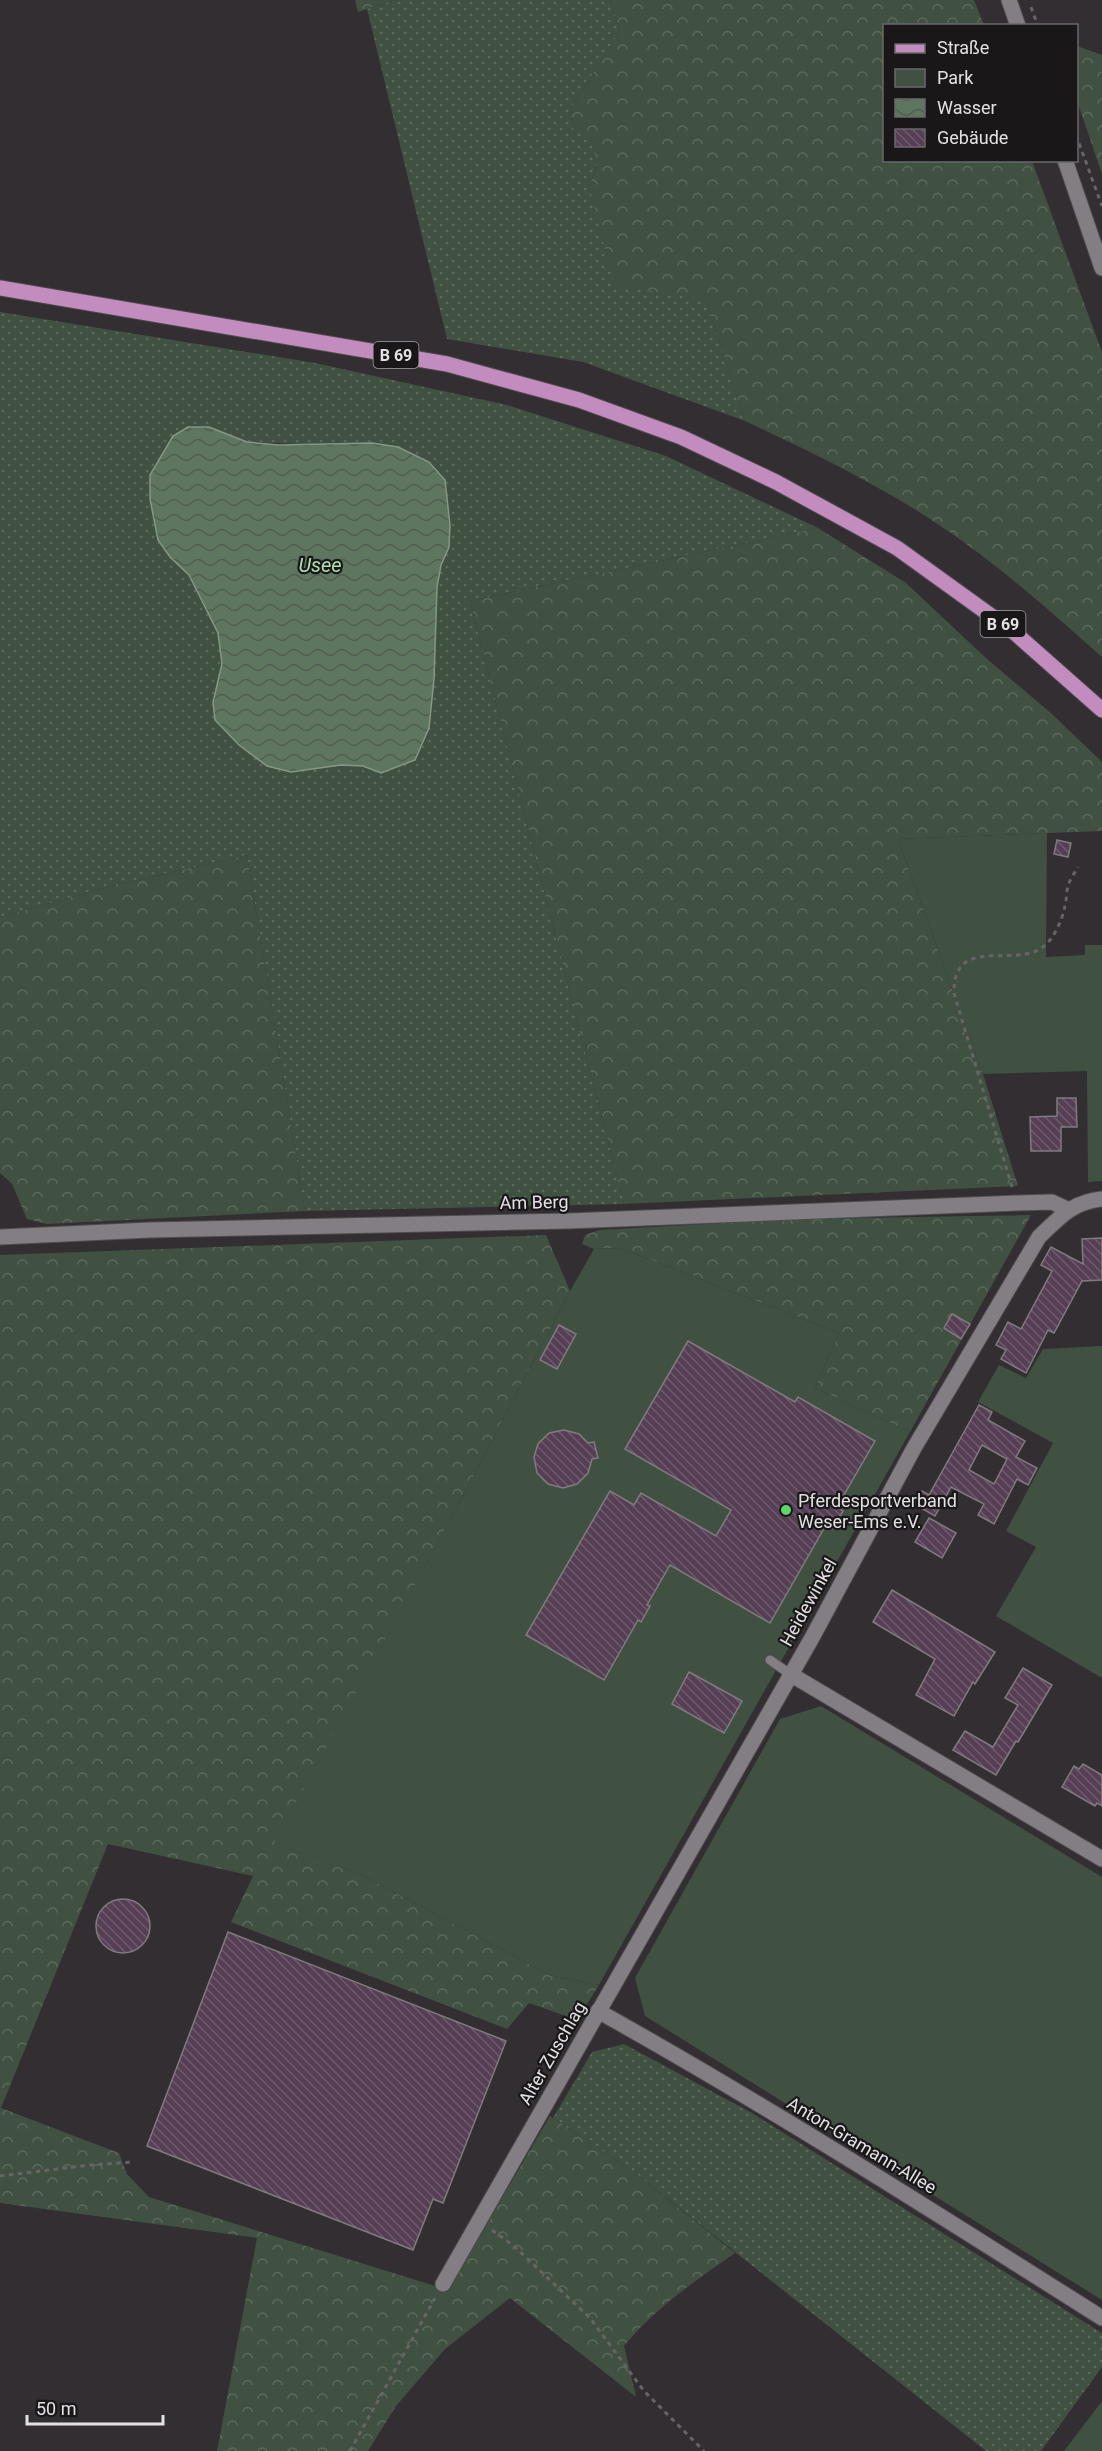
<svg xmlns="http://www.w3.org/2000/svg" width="1102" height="2451" font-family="Roboto,sans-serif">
  <defs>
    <pattern id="green-dots" width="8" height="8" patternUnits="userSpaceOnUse" patternTransform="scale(1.5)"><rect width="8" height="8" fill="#405141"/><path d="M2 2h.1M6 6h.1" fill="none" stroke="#5b6a5c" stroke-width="1.8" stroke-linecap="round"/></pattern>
    <pattern id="forest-crowns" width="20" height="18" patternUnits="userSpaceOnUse" patternTransform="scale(1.5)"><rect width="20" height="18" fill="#405141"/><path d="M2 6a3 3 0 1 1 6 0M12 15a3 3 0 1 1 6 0" fill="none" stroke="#5b6a5c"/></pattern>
    <pattern id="water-waves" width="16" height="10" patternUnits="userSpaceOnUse" patternTransform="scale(1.5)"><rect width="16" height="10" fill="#5e765f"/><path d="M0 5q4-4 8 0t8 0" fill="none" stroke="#515d52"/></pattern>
    <pattern id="building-back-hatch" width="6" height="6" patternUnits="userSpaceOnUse" patternTransform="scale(1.5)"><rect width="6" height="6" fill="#563f54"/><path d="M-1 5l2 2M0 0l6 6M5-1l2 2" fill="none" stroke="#6e5a6c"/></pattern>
  </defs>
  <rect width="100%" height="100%" fill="#322e32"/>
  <g fill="url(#green-dots)" fill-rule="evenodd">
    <path d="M394 0H610L620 31 571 108 574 132 590 135 597 166 589 186 706 300 745 421 583 362 447 339 367 9Z"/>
    <path d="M0 312 315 363 507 405 666 456 818 528 470 601 624 1204 305 1211 247 855 112 886 0 917ZM209 427 247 442 322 445 449 547 441 565 437 587 434 679 381 773 363 766 341 765 291 772 267 766 239 745 215 720 213 702 222 664 218 633 150 499V475L157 461Z"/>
    <path d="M624 2044 752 2113 1102 2333V2367L1041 2451H986L634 2172 553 2118 592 2052Z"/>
  </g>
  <g fill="url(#forest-crowns)">
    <path d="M355 0H394L358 12Z"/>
    <path d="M610 0H974L984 25 884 26V160L1032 161 1102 352V657C1051 612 999 565 942 527 880 485 813 453 745 421L706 300 614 285 589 186 597 166 590 136 574 132 571 108 620 31Z"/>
    <path d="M1077 46 1102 55V174L1077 101Z"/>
    <path d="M818 528 906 583 987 659 1052 714 1102 762V831L898 839 983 1074 1018 1186 624 1204 470 601Z"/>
    <path d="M247 855 305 1211 47 1224 27 1219 12 1184 0 1173V917L112 886Z"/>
    <path d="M1031 1215 910 1432 815 1388 839 1333 620 1248 594 1249 582 1244 585 1235 599 1230 797 1219Z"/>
    <path d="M546 1235 570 1291 459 1504 275 1843 360 1874 550 1975 599 1985 577 2020 529 2003 507 2029 231 1922 253 1876 108 1844 1 2108 119 2153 127 2174 149 2197 432 2285 447 2292 550 2116 634 2172 735 2253C695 2281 655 2308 624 2346L636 2397 510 2298 445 2349 396 2406 368 2451H217L257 2238 0 2203V1255Z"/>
  </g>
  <g fill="#405141">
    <path d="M1047 833 1046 957 1085 955V945H1102V1181L1088 1182 1087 1071 983 1074 898 839Z"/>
    <path d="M620 1248 839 1333 815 1388 910 1432 599 1985 550 1975 360 1874 274 1843 459 1504 570 1291 594 1249Z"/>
    <path d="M1102 1346V1678L996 1616 1036 1547 1006 1531 1053 1443 978 1402 999 1365 1026 1378 1043 1349Z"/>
    <path d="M821 1706 1102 1877V2300L645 2016 635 1978 780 1719Z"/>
    <path d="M1102 2401V2451H1064Z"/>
  </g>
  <path fill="url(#water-waves)" stroke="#869687" stroke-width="1.5" d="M188 427H209L247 442 279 445 372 443 398 447 429 462 445 480 450 525 449 547 441 565 437 587 434 679 429 728 415 760 381 773 363 766 341 765 291 772 267 766 239 745 215 720 213 702 222 664 218 633 189 575 170 557 158 540 150 499V475L173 436Z"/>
  <g fill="url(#building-back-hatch)" stroke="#807b7f" stroke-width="1.5" fill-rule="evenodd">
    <path d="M1057 840 1071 843 1068 857 1054 854Z"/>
    <path d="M1057 1098H1076L1077 1127H1061V1151H1031L1030 1117 1057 1116Z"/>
    <path d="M1102 1238V1280L1082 1281 1054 1333 1048 1330 1026 1373 1001 1359 1006 1350 996 1345 1008 1322 1021 1329 1052 1271 1041 1265 1051 1247 1083 1264 1082 1239Z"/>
    <path d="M952 1314 970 1324 961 1339 944 1328Z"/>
    <path d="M559 1325 576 1334 557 1369 540 1360Z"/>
    <path d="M688 1341 795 1402 798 1397 875 1441 837 1507 843 1511 832 1529 826 1525 770 1623 670 1565 647 1605 650 1606 641 1622 638 1620 604 1680 526 1635 610 1491 634 1505 641 1493 716 1536 731 1510 625 1449Z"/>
    <path d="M979 1405 992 1412 988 1420 1025 1441 1016 1457 1037 1468 1028 1485 1017 1479 994 1524 978 1515 984 1504 951 1487 935 1516 914 1504 922 1491 929 1495ZM982 1445 1007 1459 994 1484 969 1470Z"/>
    <path d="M564 1430 579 1434 588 1443 594 1442 598 1458 592 1459 588 1473 577 1484 563 1488 548 1484 537 1473 534 1457 538 1444 549 1433Z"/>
    <path d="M929 1518 956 1533 942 1558 915 1542Z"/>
    <path d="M892 1590 995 1652 975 1684 973 1682 954 1716 916 1695 935 1659 873 1622Z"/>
    <path d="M1023 1668 1052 1685 1018 1742 1016 1741 996 1775 953 1750 965 1731 993 1747 1018 1705 1005 1698Z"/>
    <path d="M689 1672 742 1701 724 1733 672 1704Z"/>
    <path d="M1083 1764 1102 1775V1806L1097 1803 1095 1806 1062 1787 1074 1766 1079 1769Z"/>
    <circle cx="123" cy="1926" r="27"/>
    <path d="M228 1932 506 2041 443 2203 433 2199 413 2250 147 2146Z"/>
  </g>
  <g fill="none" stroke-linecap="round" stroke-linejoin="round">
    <g stroke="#4f4b4e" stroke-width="11">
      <path id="lane" d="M770 1660 790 1674"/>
    </g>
    <g stroke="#4f4b4e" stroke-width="17">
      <g id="street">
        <path d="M0 1237 150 1230 568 1221 1017 1203 1052 1202 1067 1209"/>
        <path d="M790 1674 1102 1859"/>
        <path d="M598 2011C770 2107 936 2213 1102 2318"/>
        <path d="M443 2284 813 1636 914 1448 1039 1237C1060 1217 1072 1202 1102 1199"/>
      </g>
    </g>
    <g stroke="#4f4b4e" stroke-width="17">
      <g id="secondary">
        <path d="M1009 0 1018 26"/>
        <path d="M1065 160 1102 268"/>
      </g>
    </g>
    <g stroke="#4f4b4e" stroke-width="17">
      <path id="primary" d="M0 288 447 364 579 400 681 437 776 482 897 548 1015 633 1102 710"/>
    </g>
    <g stroke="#676467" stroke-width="3" stroke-dasharray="4.5 4.5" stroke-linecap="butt">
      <path d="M1031 7 1038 26"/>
      <path d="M1076 135 1102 206"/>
      <path d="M1012 1187 954 993C953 939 1005 964 1036 951 1052 945 1062 921 1065 906 1067 899 1066 890 1069 883 1071 878 1075 872 1078 867"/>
      <path d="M0 2176 90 2165 133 2162"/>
      <path d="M492 2230 515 2247 590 2318 644 2391 704 2451"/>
      <path d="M350 2451 435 2298"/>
    </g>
    <use href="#lane" stroke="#837e83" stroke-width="9"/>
    <use href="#street" stroke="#837e83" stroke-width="15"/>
    <use href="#secondary" stroke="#837e83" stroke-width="15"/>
    <use href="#primary" stroke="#c28cbf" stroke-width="15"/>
  </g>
  <circle fill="#5cd56d" stroke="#191718" stroke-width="2" cx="786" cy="1510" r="6"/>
  <g text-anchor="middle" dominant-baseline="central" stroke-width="4.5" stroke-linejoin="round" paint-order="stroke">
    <g fill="#191718" stroke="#a7a4a7" stroke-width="1.5">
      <rect x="373.5" y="342" width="45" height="26" rx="4.5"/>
      <rect x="980.5" y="611" width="45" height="26" rx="4.5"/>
    </g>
    <g font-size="16" font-weight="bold" fill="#e4e1e4">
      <text x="396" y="355">B 69</text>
      <text x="1003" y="624">B 69</text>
    </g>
    <g font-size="18" fill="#e4e1e4" stroke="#191718">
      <text transform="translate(534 1202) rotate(-1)">Am Berg</text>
      <text transform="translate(808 1602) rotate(-61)">Heidewinkel</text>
      <text transform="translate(552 2053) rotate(-60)">Alter Zuschlag</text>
      <text transform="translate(862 2145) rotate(31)">Anton-Gramann-Allee</text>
    </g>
    <g font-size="18" fill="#e4e1e4" stroke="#191718" text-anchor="start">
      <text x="798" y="1500">Pferdesportverband<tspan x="798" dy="21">Weser-Ems e.V.</tspan></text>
    </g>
    <g font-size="20" font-style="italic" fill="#b1deb3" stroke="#191718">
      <text x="320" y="565">Usee</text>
    </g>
  </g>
  <rect x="883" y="24" width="195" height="138" fill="#191718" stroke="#6a686a" stroke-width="1.5"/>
  <rect x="895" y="44" width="30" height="9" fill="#c28cbf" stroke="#6a686a" stroke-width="1.5"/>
  <text x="937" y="54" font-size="18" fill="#e4e1e4">Straße</text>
  <rect x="895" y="69" width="30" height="18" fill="#405141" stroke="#6a686a" stroke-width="1.5"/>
  <text x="937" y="84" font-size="18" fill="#e4e1e4">Park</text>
  <rect x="895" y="99" width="30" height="18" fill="url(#water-waves)" stroke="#6a686a" stroke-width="1.5"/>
  <text x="937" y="114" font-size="18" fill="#e4e1e4">Wasser</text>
  <rect x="895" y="129" width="30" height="18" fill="url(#building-back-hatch)" stroke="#6a686a" stroke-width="1.5"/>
  <text x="937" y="144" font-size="18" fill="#e4e1e4">Gebäude</text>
  <path d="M27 2415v9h136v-9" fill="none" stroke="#e4e1e4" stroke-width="3"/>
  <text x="36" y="2415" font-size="18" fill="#e4e1e4" stroke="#191718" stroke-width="4.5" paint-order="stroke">50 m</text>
</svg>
